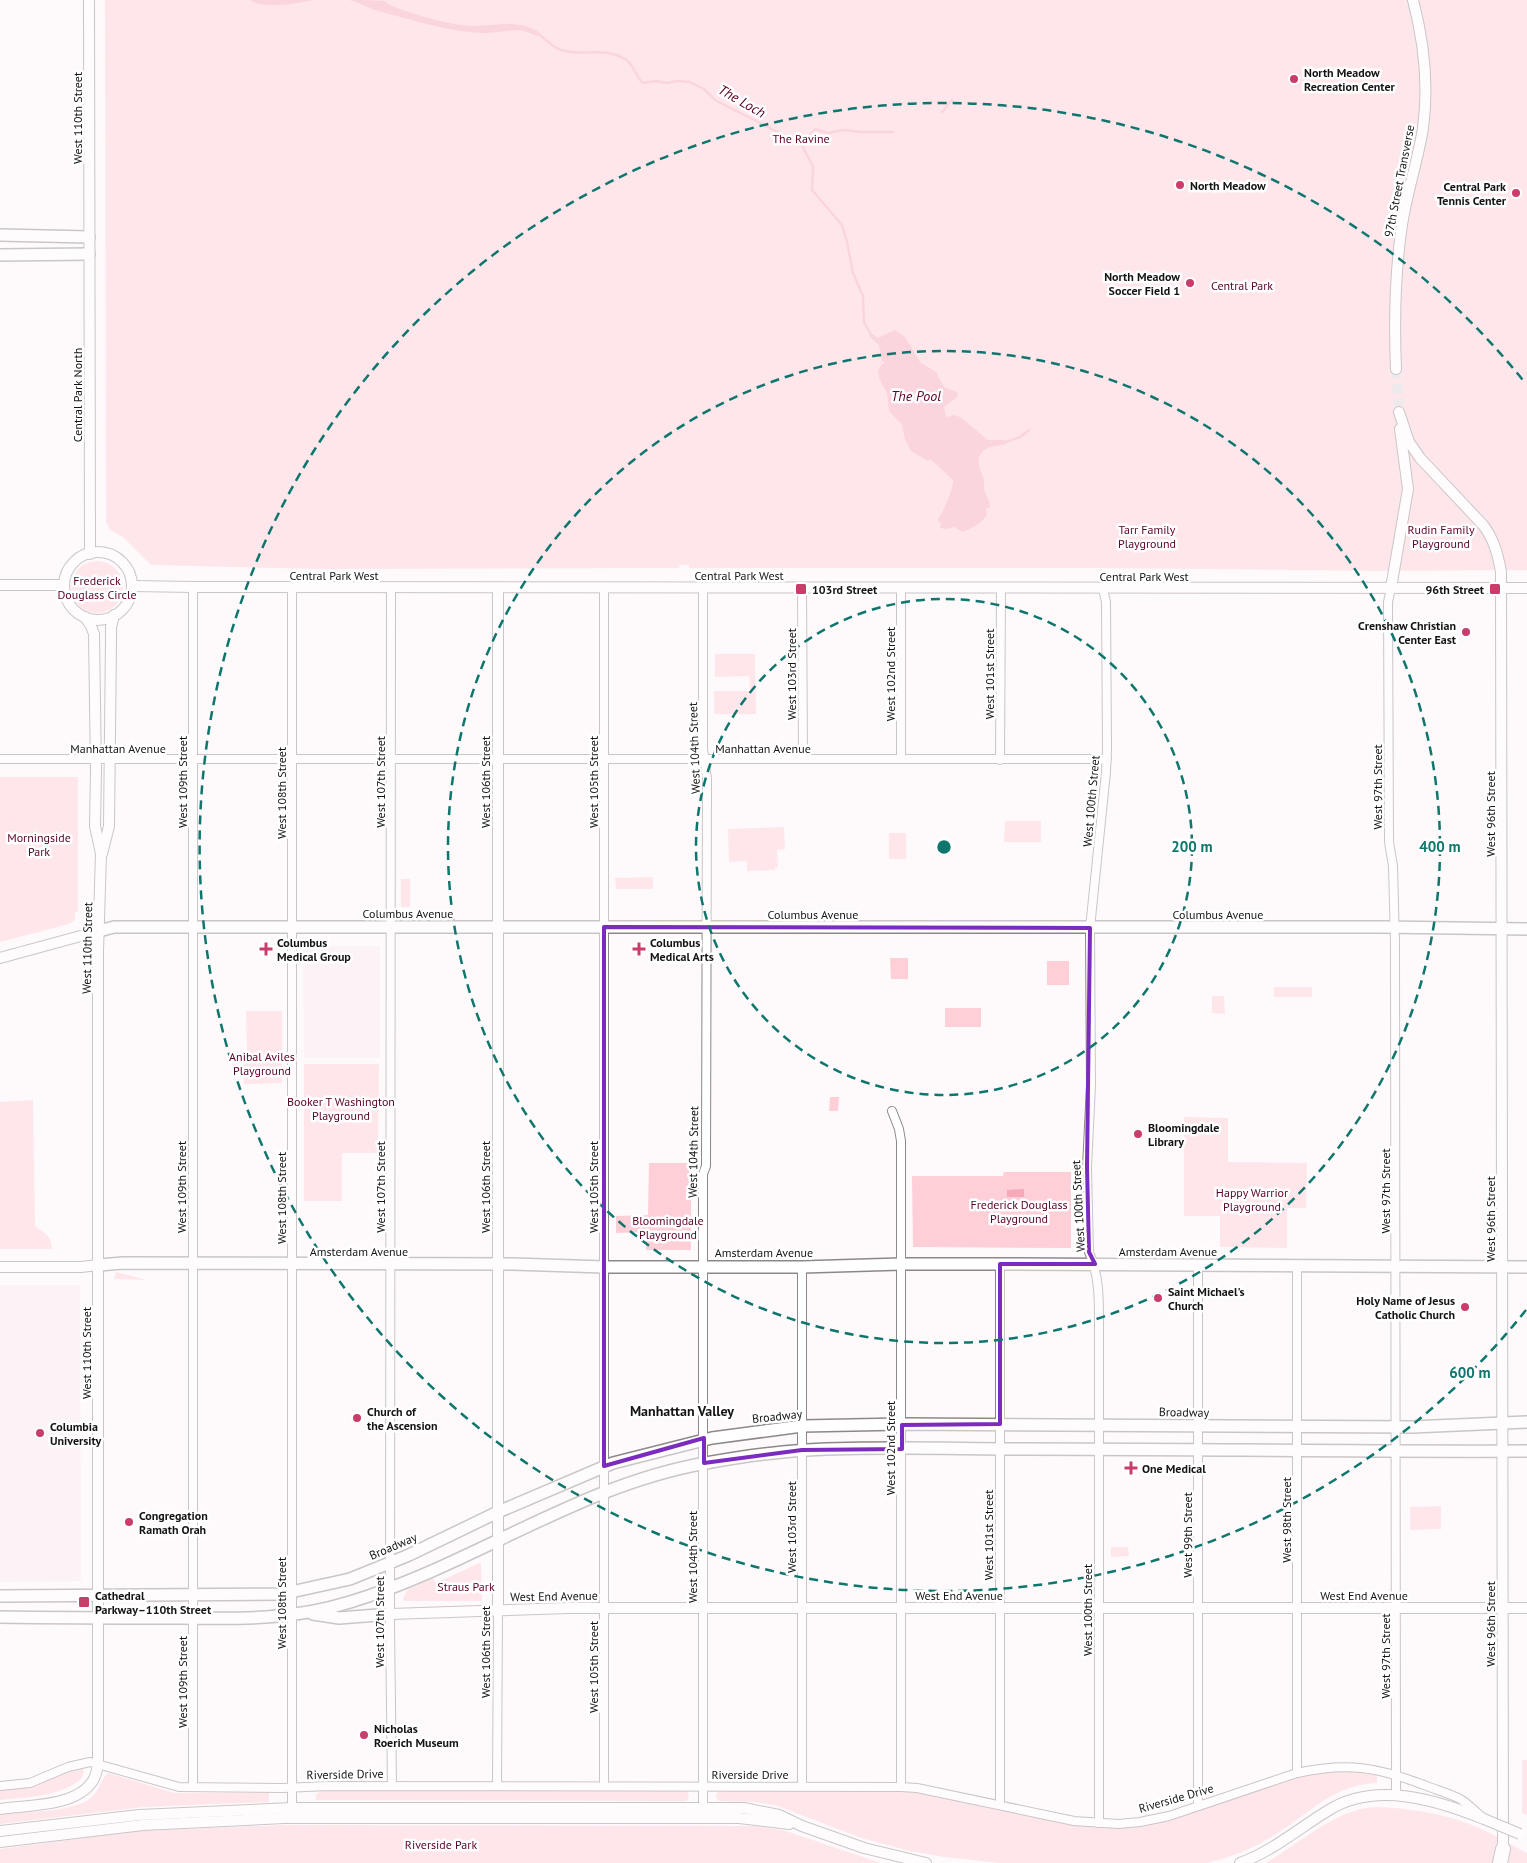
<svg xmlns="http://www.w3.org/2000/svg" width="1527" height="1863" font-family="'PT Sans',sans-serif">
  <rect width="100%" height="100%" fill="#fefafb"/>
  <g fill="#f9eaed">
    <path d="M303 946H380V1058H304Z"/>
    <path d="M0 1285H80L81 1581 0 1582Z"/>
  </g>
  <g fill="#ffcfd8">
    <path d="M105 0H1527V570L1380 571 1093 568H689V565H680L679 568 320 569 151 565 123 537 110 530 106 522Z"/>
    <circle cx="97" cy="587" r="26"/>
    <path d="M715 654H755L756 714H714V691H750L749 676 715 677Z"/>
    <path d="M0 777H78V911L75 913V920L69 924 0 942Z"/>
    <path d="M1005 821H1041V842H1004Z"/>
    <path d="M784 827 785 849 777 850 778 867H775V870L747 871V861L729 862 728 829Z"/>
    <rect x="889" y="833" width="17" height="26"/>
    <path d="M653 877V889H616L615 878Z"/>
    <rect x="401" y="879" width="9" height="28"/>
    <path d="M890 958H908V979H891Z"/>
    <rect x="1047" y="961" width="22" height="24"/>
    <rect x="1274" y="987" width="38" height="10"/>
    <path d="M1212 996H1224L1225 1014 1212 1013Z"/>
    <rect x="945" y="1008" width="36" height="19"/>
    <path d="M246 1011H282V1083L244 1084 243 1051H247Z"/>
    <path d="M304 1064H379L378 1153H342V1201H304Z"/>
    <path d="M830 1097H839L838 1111H829Z"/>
    <path d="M33 1100 35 1226C44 1233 52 1236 52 1249H0V1102Z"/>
    <path d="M1184 1117 1228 1118V1162L1307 1163 1306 1208H1287V1248L1220 1247V1216H1184Z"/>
    <path d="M649 1163H691V1250H646V1232L616 1233V1216L648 1215Z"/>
    <path d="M1004 1172H1071V1248L913 1247 912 1176H1003Z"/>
    <path d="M116 1272 143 1279 144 1280 114 1279Z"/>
    <path d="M1441 1506V1529L1410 1530V1507Z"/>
    <path d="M1111 1547H1128L1129 1556 1111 1557Z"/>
    <path d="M479 1563 481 1564 482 1601H406L403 1599 407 1590 433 1578 436 1583Z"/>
    <path d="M1522 1760H1527V1815L1522 1813Z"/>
    <path d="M82 1767 84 1772 81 1779C60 1797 27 1797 0 1800V1790C15 1789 30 1787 44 1782 57 1776 68 1769 82 1767Z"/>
    <path d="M1339 1771 1377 1774V1783C1334 1785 1312 1811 1278 1833 1256 1847 1233 1857 1207 1863H1000L944 1857 910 1851 861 1838 775 1805 754 1802 719 1801 716 1797 717 1792 722 1790 726 1791 907 1789 1087 1827 1133 1826 1168 1820 1278 1782 1311 1773Z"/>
    <path d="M108 1773 175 1793H269V1802L144 1807 0 1824V1815C24 1811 72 1813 91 1798 99 1791 100 1780 108 1773Z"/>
    <path d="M323 1790H686L689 1794 688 1799 686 1801 316 1800V1794Z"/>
    <path d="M1373 1807C1409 1808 1445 1813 1479 1828 1495 1835 1511 1845 1527 1853V1863H1265C1300 1844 1332 1811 1373 1807Z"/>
    <path d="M282 1825 757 1826 786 1831 881 1863H0V1849L137 1831Z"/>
  </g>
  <g fill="#f7a8b9">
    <path d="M250 0H314C298 3 264 10 250 0Z"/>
    <path d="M349 0C359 0 375 0 384 1 386 1 388 4 390 5 406 12 443 23 461 25 486 29 517 16 540 33L537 36C517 25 505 33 484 33 448 32 413 20 378 11 368 8 359 2 349 0Z"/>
    <path d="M895 330 905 337 920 362 936 372 944 387 957 392 958 395 956 398 944 407 946 417 954 415 960 417 988 440H1003L1007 441 1006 444C1001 446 995 445 990 447 974 454 978 465 983 477 985 481 984 484 984 488 985 495 990 499 990 507L986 509 987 515C978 526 975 526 963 532L954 527 947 529 940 528 941 523 938 521V518C943 514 954 486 953 480L930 459 928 461 911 451 905 439 902 425 889 411 887 393 879 378 878 371 881 365 885 363 882 361 879 345 869 336 871 333 878 338Z"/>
    <path d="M1024 1189V1197H1007V1190Z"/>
  </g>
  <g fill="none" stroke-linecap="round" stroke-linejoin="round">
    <g stroke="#f7a8b9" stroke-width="2.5">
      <path d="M536 32C544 38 552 47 561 50 585 57 602 46 625 59 633 63 636 77 643 83L656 81 667 83 677 81 690 82 704 89 715 100 801 144 813 166 812 190 842 225 847 242 853 273 863 296 864 322 871 335"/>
      <path d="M942 112 952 100"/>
      <path d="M801 144 815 129 828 133 843 130 860 132H893"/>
      <path d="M1006 442 1020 437 1029 430"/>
    </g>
    <path stroke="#dbd8d8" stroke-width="10" stroke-dasharray="10 5" stroke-linecap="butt" d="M1396 369 1399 406"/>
    <g stroke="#8d8888" stroke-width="10">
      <g id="street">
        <path d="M292 588V1808"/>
        <path d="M391 588 390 1626 392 1786"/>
        <path d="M604 588V1786"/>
        <path d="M703 588V749L707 779 706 1166 703 1174V1807"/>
        <path d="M802 588 803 759"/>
        <path d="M1391 588 1388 602 1389 842 1393 866 1395 943 1396 1796"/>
        <path d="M0 759H1107"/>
        <path d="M901 759V588"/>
        <path d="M1000 760 1001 588"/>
        <path d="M892 1111 899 1129 901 1141V1787"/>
        <path d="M1297 1773V1267"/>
        <path d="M0 1786 30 1783 68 1767 90 1762 179 1787 283 1788 329 1786 901 1787 917 1788 1074 1821 1118 1824 1140 1822 1169 1816 1297 1773C1347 1762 1377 1767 1424 1785 1436 1790 1449 1793 1460 1799 1467 1803 1474 1810 1481 1816"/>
        <path d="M497 1786 498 1609"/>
        <path d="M802 1786V1267"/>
        <path d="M193 1787V587"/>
        <path d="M1000 1805V1264"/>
        <path d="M1198 1806V1265"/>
        <path d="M1099 1823V1329C1099 1302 1100 1277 1089 1252L1087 1167 1091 1085 1090 928 1106 772 1107 748 1106 602 1103 589"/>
      </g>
    </g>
    <g stroke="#8d8888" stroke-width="12">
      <g id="secondary">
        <path d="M89 0 90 554"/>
        <path d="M1396 369C1394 321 1395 272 1402 225 1407 192 1418 160 1423 128 1429 84 1424 42 1413 0"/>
        <path d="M1399 412 1409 442 1420 458 1483 525C1494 539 1498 555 1501 572L1503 1849"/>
        <circle cx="98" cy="586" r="34"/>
        <path d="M0 585H64"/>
        <path d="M132 586 193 587 1527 588"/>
        <path d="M1391 588 1408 489 1400 429"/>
        <path d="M102 854 109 826 111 639V627L114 615"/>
        <path d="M0 958 99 931"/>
        <path d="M0 1267H81L99 1265"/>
        <path d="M498 1609V588"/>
        <path d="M391 1614 568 1608H1527"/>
        <path d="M0 1809C27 1805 75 1807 92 1782 96 1777 97 1770 98 1764V951L101 854 95 826 96 771 94 634 91 626 85 617"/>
        <path d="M0 1831 139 1815 292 1808H744L779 1815 802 1826 864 1848 926 1863"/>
        <path d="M0 1842 143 1825 284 1818H739L789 1824"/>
        <path d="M1240 1863C1273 1851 1299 1828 1329 1810 1376 1781 1437 1800 1484 1819"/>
      </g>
    </g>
    <g stroke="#8d8888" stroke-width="14">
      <g id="primary">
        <path d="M0 235 89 237"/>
        <path d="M0 255 89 254"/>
        <path d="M99 931 114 927H1382L1527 929"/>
        <path d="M99 1265 123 1263 513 1264 604 1267H802L901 1264H1009L1527 1267"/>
        <path d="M0 1596 282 1594 350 1579 409 1555 498 1512 613 1463 712 1438 802 1426 902 1424 1412 1427 1527 1422"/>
        <path d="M313 1614 339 1618 391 1614"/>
        <path d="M0 1617C60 1618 120 1618 180 1618 239 1619 293 1620 350 1602 472 1565 579 1485 706 1463 739 1457 774 1452 807 1450 880 1446 954 1449 1026 1449 1193 1449 1360 1452 1527 1451"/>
      </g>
    </g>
    <g stroke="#8d8888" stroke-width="16">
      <path id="highway" d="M1500 1863 1503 1849"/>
    </g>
    <use href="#street" stroke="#fff" stroke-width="8"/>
    <use href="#secondary" stroke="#fff" stroke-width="10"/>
    <use href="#primary" stroke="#fff" stroke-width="11"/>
    <use href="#highway" stroke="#fff" stroke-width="14"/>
    <g stroke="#8d8888" stroke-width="12" stroke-linecap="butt">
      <path id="secondary-bridge" d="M1484 1819 1520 1834"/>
    </g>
    <use href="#secondary-bridge" stroke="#fff" stroke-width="10"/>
  </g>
  <path d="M0 0H1527V1863H0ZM604 927 1090 928 1087 1167 1089 1252 1095 1264H1000V1424L902 1425V1449L802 1450 704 1463V1438L604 1466Z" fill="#fefafb" fill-opacity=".55" fill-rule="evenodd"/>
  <path fill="none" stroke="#7b2cbf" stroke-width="4" stroke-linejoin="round" d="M604 927 1090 928 1087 1167 1089 1252 1095 1264H1000V1424L902 1425V1449L802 1450 704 1463V1438L604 1466Z"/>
  <g fill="none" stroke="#0f766e" stroke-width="2.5" stroke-dasharray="9 6">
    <circle cx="944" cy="847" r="248"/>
    <circle cx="944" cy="847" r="496"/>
    <path d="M1526 1310A744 744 0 1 1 1526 384"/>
  </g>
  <g fill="#ca3c6a" stroke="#fff" stroke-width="2">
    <circle cx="1294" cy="79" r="5"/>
    <circle cx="1180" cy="185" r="5"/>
    <circle cx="1516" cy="193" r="5"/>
    <circle cx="1190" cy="283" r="5"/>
    <rect x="795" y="583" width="12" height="12" rx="2.5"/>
    <rect x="1489" y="583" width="12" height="12" rx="2.5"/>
    <circle cx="1466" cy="632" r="5"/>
    <path d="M263.5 941.5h5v5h5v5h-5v5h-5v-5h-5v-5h5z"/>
    <path d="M636.5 941.5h5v5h5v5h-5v5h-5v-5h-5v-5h5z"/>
    <circle cx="1138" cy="1134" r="5"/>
    <circle cx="1158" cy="1298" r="5"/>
    <circle cx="1465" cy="1307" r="5"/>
    <circle cx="357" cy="1418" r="5"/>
    <circle cx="40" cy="1433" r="5"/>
    <path d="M1128.5 1460.5h5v5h5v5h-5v5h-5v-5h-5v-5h5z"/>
    <circle cx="129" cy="1522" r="5"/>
    <rect x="78" y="1596" width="12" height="12" rx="2.5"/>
    <circle cx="364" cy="1735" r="5"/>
  </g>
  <g text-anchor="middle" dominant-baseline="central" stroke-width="5" stroke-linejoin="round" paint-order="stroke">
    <g font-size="12" font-weight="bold" fill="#151414" stroke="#fff" text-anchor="start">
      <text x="1304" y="72">North Meadow<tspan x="1304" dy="14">Recreation Center</tspan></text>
      <text x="1190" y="185">North Meadow</text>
      <text x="1506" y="186" text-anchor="end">Central Park<tspan x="1506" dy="14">Tennis Center</tspan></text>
      <text x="1180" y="276" text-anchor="end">North Meadow<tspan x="1180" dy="14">Soccer Field 1</tspan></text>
      <text x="812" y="589">103rd Street</text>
      <text x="1484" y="589" text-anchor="end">96th Street</text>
      <text x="1456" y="625" text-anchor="end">Crenshaw Christian<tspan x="1456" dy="14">Center East</tspan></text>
      <text x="277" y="942">Columbus<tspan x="277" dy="14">Medical Group</tspan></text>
      <text x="650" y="942">Columbus<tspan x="650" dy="14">Medical Arts</tspan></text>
      <text x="1148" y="1127">Bloomingdale<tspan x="1148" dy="14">Library</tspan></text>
      <text x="1168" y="1291">Saint Michael's<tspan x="1168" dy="14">Church</tspan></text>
      <text x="1455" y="1300" text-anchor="end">Holy Name of Jesus<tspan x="1455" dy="14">Catholic Church</tspan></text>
      <text x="367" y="1411">Church of<tspan x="367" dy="14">the Ascension</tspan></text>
      <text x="50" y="1426">Columbia<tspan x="50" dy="14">University</tspan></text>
      <text x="1142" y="1468">One Medical</text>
      <text x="139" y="1515">Congregation<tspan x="139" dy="14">Ramath Orah</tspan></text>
      <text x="95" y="1595">Cathedral<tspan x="95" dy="14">Parkway–110th Street</tspan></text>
      <text x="374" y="1728">Nicholas<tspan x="374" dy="14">Roerich Museum</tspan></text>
    </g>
    <g font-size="12" fill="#151414" stroke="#fff">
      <text transform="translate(77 118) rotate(-90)">West 110th Street</text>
      <text transform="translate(1399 181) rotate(-79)">97th Street Transverse</text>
      <text transform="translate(77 395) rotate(-90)">Central Park North</text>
      <text x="334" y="575">Central Park West</text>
      <text x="739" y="575">Central Park West</text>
      <text x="1144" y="576">Central Park West</text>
      <text transform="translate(791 674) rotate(-90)">West 103rd Street</text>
      <text transform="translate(890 674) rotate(-90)">West 102nd Street</text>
      <text transform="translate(989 674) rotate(-90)">West 101st Street</text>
      <text x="118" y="748">Manhattan Avenue</text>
      <text transform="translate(694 748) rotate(-92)">West 104th Street</text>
      <text x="763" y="748">Manhattan Avenue</text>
      <text transform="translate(182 782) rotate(-90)">West 109th Street</text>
      <text transform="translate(380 782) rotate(-90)">West 107th Street</text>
      <text transform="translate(485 782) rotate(-90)">West 106th Street</text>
      <text transform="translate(593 782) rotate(-90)">West 105th Street</text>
      <text transform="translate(1377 787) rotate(-90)">West 97th Street</text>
      <text transform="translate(281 793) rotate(-90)">West 108th Street</text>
      <text transform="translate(1091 801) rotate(-85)">West 100th Street</text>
      <text transform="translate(1490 814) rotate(-90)">West 96th Street</text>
      <text x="408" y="913">Columbus Avenue</text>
      <text x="813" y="914">Columbus Avenue</text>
      <text x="1218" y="914">Columbus Avenue</text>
      <text transform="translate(87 948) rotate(-89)">West 110th Street</text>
      <text transform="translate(693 1152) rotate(-89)">West 104th Street</text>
      <text transform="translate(181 1187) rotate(-90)">West 109th Street</text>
      <text transform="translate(380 1187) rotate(-90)">West 107th Street</text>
      <text transform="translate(485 1187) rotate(-90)">West 106th Street</text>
      <text transform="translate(593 1187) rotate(-90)">West 105th Street</text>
      <text transform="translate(1385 1191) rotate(-90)">West 97th Street</text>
      <text transform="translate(281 1198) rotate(-90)">West 108th Street</text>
      <text transform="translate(1078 1206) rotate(-93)">West 100th Street</text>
      <text transform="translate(1490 1219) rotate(-90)">West 96th Street</text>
      <text x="359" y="1251">Amsterdam Avenue</text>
      <text x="1168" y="1251">Amsterdam Avenue</text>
      <text x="764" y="1252">Amsterdam Avenue</text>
      <text transform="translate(86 1353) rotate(-90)">West 110th Street</text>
      <text transform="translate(1184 1412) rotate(1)">Broadway</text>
      <text transform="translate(777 1416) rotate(-6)">Broadway</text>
      <text transform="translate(890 1448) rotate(-90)">West 102nd Street</text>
      <text transform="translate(1286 1520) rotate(-90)">West 98th Street</text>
      <text transform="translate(791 1527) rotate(-90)">West 103rd Street</text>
      <text transform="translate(988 1535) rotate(-90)">West 101st Street</text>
      <text transform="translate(1187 1535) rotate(-90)">West 99th Street</text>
      <text transform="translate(393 1546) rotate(-23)">Broadway</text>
      <text transform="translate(692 1557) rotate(-90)">West 104th Street</text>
      <text x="959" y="1595">West End Avenue</text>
      <text x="1364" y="1595">West End Avenue</text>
      <text transform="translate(554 1596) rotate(-1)">West End Avenue</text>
      <text transform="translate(281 1603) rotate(-90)">West 108th Street</text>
      <text transform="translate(1087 1610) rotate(-90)">West 100th Street</text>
      <text transform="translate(379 1622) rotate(-90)">West 107th Street</text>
      <text transform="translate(1490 1624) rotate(-90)">West 96th Street</text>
      <text transform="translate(485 1652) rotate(-90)">West 106th Street</text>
      <text transform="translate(1385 1656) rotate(-90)">West 97th Street</text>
      <text transform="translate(593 1667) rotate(-90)">West 105th Street</text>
      <text transform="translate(182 1682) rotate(-90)">West 109th Street</text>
      <text transform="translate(345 1774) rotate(-1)">Riverside Drive</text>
      <text x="750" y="1774">Riverside Drive</text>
      <text transform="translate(1176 1798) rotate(-16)">Riverside Drive</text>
    </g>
    <g font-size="12" fill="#5b0327" stroke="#fff">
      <text x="801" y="138">The Ravine</text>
      <text x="1242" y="285">Central Park</text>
      <text x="1147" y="529">Tarr Family<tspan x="1147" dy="14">Playground</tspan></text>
      <text x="1441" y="529">Rudin Family<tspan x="1441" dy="14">Playground</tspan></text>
      <text x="97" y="580">Frederick<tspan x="97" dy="14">Douglass Circle</tspan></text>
      <text x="39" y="837">Morningside<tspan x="39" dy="14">Park</tspan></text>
      <text x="262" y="1056">Anibal Aviles<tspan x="262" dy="14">Playground</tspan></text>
      <text x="341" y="1101">Booker T Washington<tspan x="341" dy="14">Playground</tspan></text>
      <text x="1252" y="1192">Happy Warrior<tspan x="1252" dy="14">Playground</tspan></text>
      <text x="1019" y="1204">Frederick Douglass<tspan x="1019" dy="14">Playground</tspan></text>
      <text x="668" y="1220">Bloomingdale<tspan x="668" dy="14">Playground</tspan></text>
      <text x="466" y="1586">Straus Park</text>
      <text x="441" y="1844">Riverside Park</text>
    </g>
    <g font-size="14" font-style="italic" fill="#5d0528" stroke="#fff">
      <text transform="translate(742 101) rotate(30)">The Loch</text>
      <text x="916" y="396">The Pool</text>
    </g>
    <g font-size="14" font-weight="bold" fill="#151414" stroke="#fff">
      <text x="682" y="1411">Manhattan Valley</text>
    </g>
  </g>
  <circle cx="944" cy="847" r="8" fill="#0f766e" stroke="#fff" stroke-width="2.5"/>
  <g font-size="15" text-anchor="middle" font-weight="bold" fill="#0f766e" stroke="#fff" stroke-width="5" stroke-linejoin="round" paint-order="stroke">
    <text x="1192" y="852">200 m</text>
    <text x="1440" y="852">400 m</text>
    <text x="1470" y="1378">600 m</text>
  </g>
</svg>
